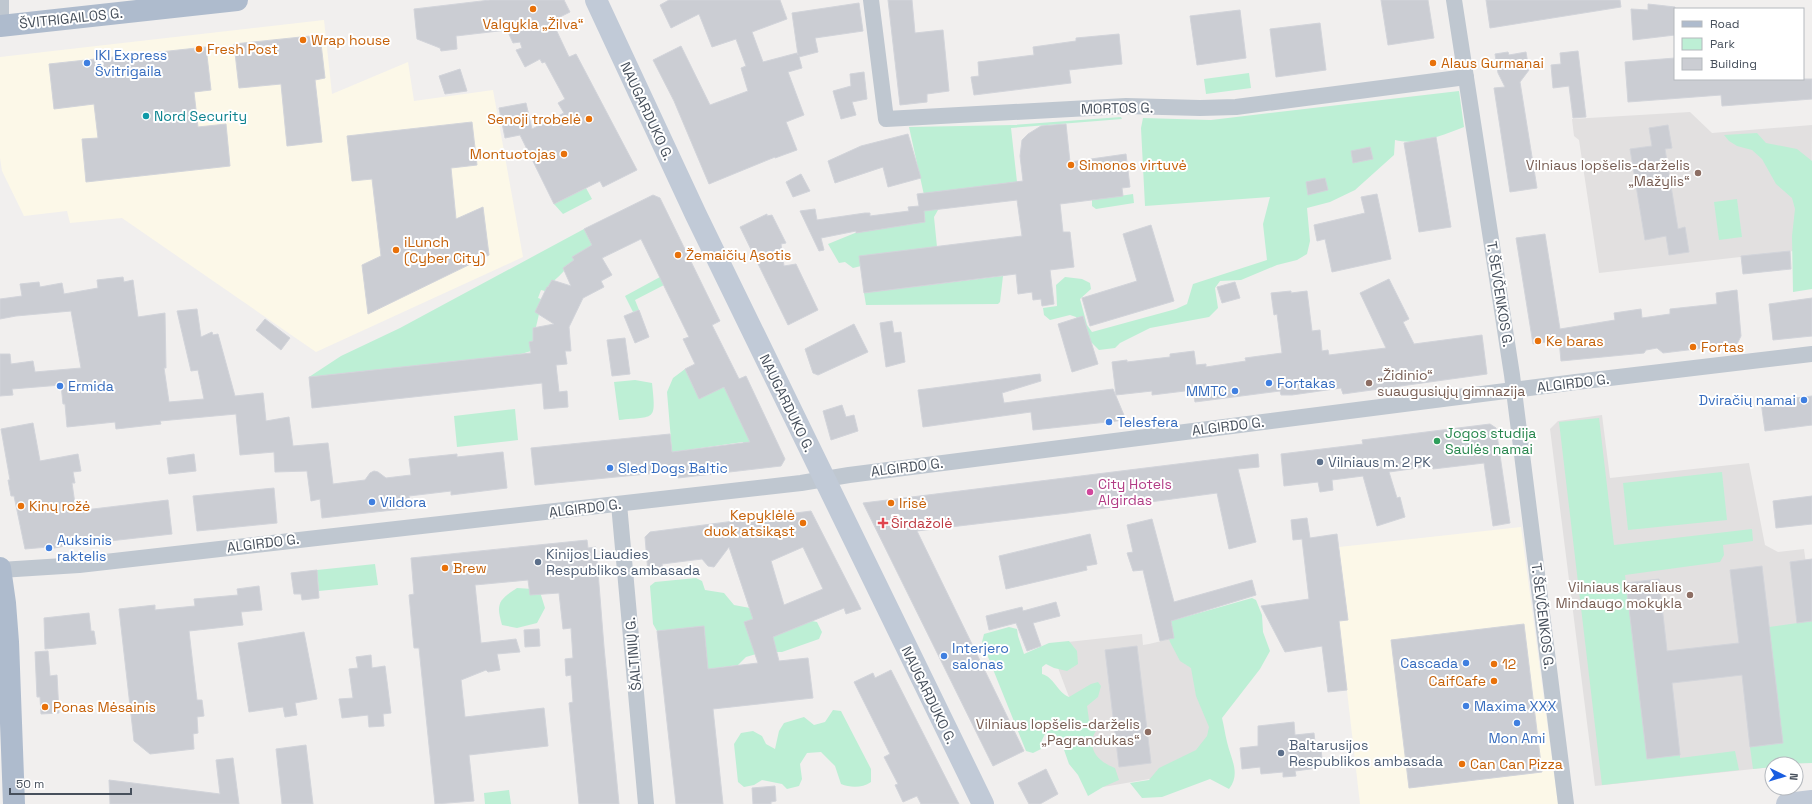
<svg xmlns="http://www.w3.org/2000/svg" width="1812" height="804" font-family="'Space Grotesk',sans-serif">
  <rect width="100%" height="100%" fill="#f1efee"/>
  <g fill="#fcf8e8">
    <path d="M324 20 332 94 408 62 414 101 493 90 523 257 316 352 122 218 70 223 67 211 24 216 2 171 0 158V57Z"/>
    <path d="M1521 527 1558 804H1360L1339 621 1348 619 1339 547Z"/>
  </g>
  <g fill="#e2e0e0">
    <path d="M1690 112 1712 133 1812 125 1811 249 1599 273 1579 140 1574 136 1572 119Z"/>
    <path d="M1602 415 1610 478 1749 463 1765 545 1778 552 1804 549 1812 608V763L1772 764V767L1595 786 1550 429 1558 421Z"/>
    <path d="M1200 612 1219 767 1103 787 1049 644 1142 634 1143 645 1149 644 1174 638Z"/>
  </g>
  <g fill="#bdefd5">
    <path d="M1249 73 1251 88 1206 94 1204 79Z"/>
    <path d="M1459 91 1464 127C1443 135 1418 146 1395 140L1394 155 1355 190 1330 202 1307 208 1310 241 1307 254 1297 260 1277 265 1241 280 1220 281 1215 288 1218 308 1209 317 1150 328 1120 343 1115 348 1099 350 1089 340 1076 317 1070 315 1050 320 1044 315 1043 308 1057 306 1056 285 1065 277 1082 279 1090 283 1091 289 1080 299 1087 325 1092 332 1176 309 1187 304 1193 284 1267 260 1263 224 1270 197 1145 206 1141 128 1143 118 1211 120Z"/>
    <path d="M1121 117 1122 119 1011 128 1017 182 936 192 938 210 934 217 937 247 853 268 845 262 839 263 828 244 855 233 925 222 923 205 924 195 909 127 1014 125Z"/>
    <path d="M1757 133 1766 143 1797 149 1812 161V289L1793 292 1792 236 1795 209 1792 198 1776 184 1762 159 1752 150 1737 146 1729 141 1724 135Z"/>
    <path d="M586 188 592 199 563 214 554 204Z"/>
    <path d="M1133 194 1134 203 1096 209 1092 206V200Z"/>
    <path d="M1737 199 1742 237 1719 240 1714 202Z"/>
    <path d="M584 229 595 250 572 257 574 260 563 268 564 271C558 278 548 285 545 291L541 290 538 298 541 299 536 312 539 314 536 327 533 328 534 335 531 351 521 354 309 377 341 356 400 328Z"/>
    <path d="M1003 276 1000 302 998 304 866 305 864 293Z"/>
    <path d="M660 277 664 285 635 300 639 310 633 312 625 296Z"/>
    <path d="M685 369 699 398 724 387 757 448 745 450 743 442 672 452 667 392 673 378Z"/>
    <path d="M635 380 652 383C656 422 656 416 619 420L614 382Z"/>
    <path d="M515 409 518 440 457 447 454 416Z"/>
    <path d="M1599 418 1614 545 1752 529 1753 541 1723 545 1724 555 1720 562 1625 575 1647 759 1680 755V758L1735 751 1739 770 1602 785 1559 422Z"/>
    <path d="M1722 472 1727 520 1628 530 1623 483Z"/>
    <path d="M375 564 378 585 319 591 317 570Z"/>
    <path d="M696 578 702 581 705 590 724 593 734 605 750 608 753 619 745 622 773 637 812 621 817 622 822 632 819 639 782 652H763L746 657 738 665 708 669 704 626 657 631 653 624 650 586 655 582Z"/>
    <path d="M517 588 533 589 540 592 545 608 537 623 517 628 502 625C496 604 498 600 517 588Z"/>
    <path d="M1252 598 1256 600 1262 615 1263 632 1270 651 1260 669 1222 718C1224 726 1225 734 1227 742 1231 759 1241 774 1229 789L1210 779 1162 797 1142 798 1130 783 1149 780 1159 768 1196 750 1207 736 1209 727 1196 696 1191 668 1180 661 1170 642 1169 639 1174 638 1171 621Z"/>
    <path d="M1812 621V763L1772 764V767L1753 769 1750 747 1769 627Z"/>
    <path d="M1009 627 1017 629 1018 636 1024 654 1049 643 1069 641 1077 651 1078 664 1067 671 1054 668 1046 664 1042 667V674C1054 677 1057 692 1069 697L1091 684 1098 682 1101 686 1098 697 1087 706 1089 720 1096 723 1098 727C1096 731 1092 737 1092 741 1091 755 1104 764 1115 768L1119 780 1103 787 1088 796 1078 775 1069 764 1063 747 1054 734H1045L1042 740 1041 749 1033 753 1026 751 982 642 984 634Z"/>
    <path d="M833 710 841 711 871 769V782C862 788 851 788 841 784L835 766 821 752 807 753 800 764 802 779 799 786 787 789 782 784 762 780 754 785 744 787 738 782 734 744 741 733 753 731 762 736 766 744 775 749 779 731 784 723 804 717 814 725 825 722Z"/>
    <path d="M509 790 511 804H485L484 793Z"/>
  </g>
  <g fill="#cbcdd3" stroke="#d2d4da" fill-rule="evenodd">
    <path d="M490 0H564L570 12 552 21 569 57 576 54 637 170 603 187 600 181 554 204 520 135 505 138 499 108 526 103 532 129 564 113 558 103 565 99 545 62 542 63 540 59 525 67 516 50 522 48 520 42 513 43 507 30 456 36 457 49 441 51 440 48 417 39 414 9Z"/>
    <path d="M669 0H780L787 19 752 32 763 62 797 53 798 55 792 13 859 3 863 31 815 38 818 52 799 57 802 68 788 72 804 115 786 122 797 150 775 158V157L709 184 674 101 653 60 681 46 710 105 748 91 741 68 746 66 736 39 712 47 699 14 671 28 660 5Z"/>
    <path d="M888 0H912L915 33 943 30 949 91 927 94V102L900 105Z"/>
    <path d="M1381 0H1428L1434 38 1388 45Z"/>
    <path d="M1486 0H1620L1621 7 1490 28Z"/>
    <path d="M1648 4 1675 7V35L1633 40 1631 9 1648 10Z"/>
    <path d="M1240 10 1246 58 1197 65 1190 16Z"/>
    <path d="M1320 23 1326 70 1276 77 1270 29Z"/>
    <path d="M1119 34 1122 64 1069 70 1071 83 974 95 971 77 979 76 978 62 1034 55 1033 47 1076 41V38Z"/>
    <path d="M320 35 325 78 315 80 322 142 287 146 281 84 239 88 234 44Z"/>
    <path d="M206 47 211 90 194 92 198 127 226 124 230 166 86 182 82 139 98 138 94 104 54 109 49 64Z"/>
    <path d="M1578 51 1586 117 1573 118 1569 86 1553 88 1551 65 1561 64 1560 53Z"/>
    <path d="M1508 52 1509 55 1526 52 1529 70 1520 82 1537 188 1510 192 1494 88 1505 87 1498 73 1495 54Z"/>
    <path d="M1675 58V79H1812V99L1722 106 1721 95 1628 102 1625 62Z"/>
    <path d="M460 69 467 91 445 94 439 76Z"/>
    <path d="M864 72 867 99 852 102 856 115 841 119 833 91 851 86 850 74Z"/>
    <path d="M472 122 477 165 451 168 456 219 483 207 489 255 368 314 362 265 381 256 372 179 352 181 347 136Z"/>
    <path d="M1066 124 1070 162 1126 154 1130 187 1122 188 1123 196 1060 204 1063 232H1070L1074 267 1050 270 1054 304 1042 306 1041 299 1033 300 1032 292 1018 294 1016 274 864 293 859 256 1022 236 1017 200 924 211 925 222 856 233V231L821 238 824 250 819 251 800 211 815 209 817 220 865 213H870V216L909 211 908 207 919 206 917 194 1023 181 1020 156 1022 140 1028 134 1041 126Z"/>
    <path d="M1668 125 1672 148 1665 149 1678 229 1685 227 1689 252 1669 255 1666 236 1645 240 1630 149 1652 146 1649 128Z"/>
    <path d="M908 134 921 178 888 187 883 167 835 183 828 161 861 146Z"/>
    <path d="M1436 137 1451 227 1419 232 1404 143Z"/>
    <path d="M1370 147 1373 159 1353 163 1351 151Z"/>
    <path d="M801 174 810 191 793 197 786 182Z"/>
    <path d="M1325 178 1328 190 1308 195 1306 182Z"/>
    <path d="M1377 194 1391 259 1332 272 1325 239 1317 241 1314 225 1365 213 1361 197Z"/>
    <path d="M653 195 660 198 720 321 712 325 739 379 746 376 785 459 781 466 678 478 677 471 535 485 531 448 670 434 672 452 750 442 724 387 699 399 685 369 695 364 683 339 689 337 641 239 602 258 612 275 601 281 604 287 583 298 569 327 571 351H565L567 364 556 365 559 392 567 391 568 407 544 409 542 383 312 408 309 377 531 353 529 342 533 341V328L554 324 535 312 547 287H548L552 280 571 286 563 268 574 260 572 257 592 245 584 229Z"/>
    <path d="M767 214V216L772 215 786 243 781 244 784 266 796 264 818 310 788 325 740 227Z"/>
    <path d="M1151 225 1174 301 1090 326 1082 298 1137 281 1123 234Z"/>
    <path d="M1545 234 1560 329 1615 320 1614 313 1641 309 1642 318 1670 314V309L1717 304 1716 293 1737 290 1741 336 1737 344 1663 353 1657 348 1646 350 1644 353 1561 361 1559 340 1533 344 1516 238Z"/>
    <path d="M1790 251 1791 269 1743 274 1741 256Z"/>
    <path d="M123 277 124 282 133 280 138 317 165 313 166 368H164L169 402 204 399 198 370 191 371 177 311 197 309 201 337 212 332 213 335 218 334 235 396 263 393 266 421 289 417 293 446 328 443 333 484 365 480 370 473 374 471 378 472 386 478 411 475 409 459 457 454V457L503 452 507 488 451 495V491L409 496 411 508 322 518 320 499 311 501 307 471 275 472 274 452 240 455 236 414 160 421 161 424 116 429 115 422 67 427 65 404H63L61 385 12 389 13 395 0 396V354H10L11 364 33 361 35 372 81 368 71 311 16 316 0 319V299L22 296 20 284 39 282 40 287 62 283 64 294 98 288 97 280Z"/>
    <path d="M1389 279 1409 319 1403 322 1414 344 1482 335 1487 374 1343 394 1341 388 1292 395H1281L1280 391 1195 402 1193 390 1152 395V391L1116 395 1112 362 1127 360V362L1170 357V354L1194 351 1196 365 1206 364V367L1246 361 1245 358 1282 353 1277 314 1274 315 1271 293 1291 291V293L1307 291 1312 331 1320 330 1322 351 1328 350 1329 355 1386 348 1360 293Z"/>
    <path d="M1235 282 1240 298 1222 303 1217 287Z"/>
    <path d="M1812 298V336L1773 340 1769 304Z"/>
    <path d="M639 310 649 337 635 343 624 316Z"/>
    <path d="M1083 316 1098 364 1072 372 1058 324Z"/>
    <path d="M265 319 290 338 281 350 256 330Z"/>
    <path d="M892 321 894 333 901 332 905 362 886 367 880 323Z"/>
    <path d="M854 324 868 352 818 375 813 373 805 349Z"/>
    <path d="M625 338 630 374 612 376 607 340Z"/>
    <path d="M1040 374 1041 381 1002 393 1004 403 1113 389 1126 420 1033 430 1031 412 923 427 918 390Z"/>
    <path d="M1812 396V425L1765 431 1761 402Z"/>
    <path d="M842 405 846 417 854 415 858 431 831 440 823 411Z"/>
    <path d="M33 423 40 461 78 454 81 471 73 472 75 483H72L76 511 168 500 172 534 65 546 49 549 48 547 25 549 14 496H11L8 480H10L1 429Z"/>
    <path d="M1490 424 1496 428 1510 523 1493 526 1484 463 1433 469 1432 466 1389 472 1397 498 1400 497 1405 517 1377 526 1363 476 1332 480 1333 490 1320 492 1318 482 1284 486 1281 454 1363 444 1362 440Z"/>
    <path d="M194 454 196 471 169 474 167 458Z"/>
    <path d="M1258 454 1259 467 1238 469 1256 542 1229 549 1217 493 1068 513 917 531 1024 751 993 766 863 503Z"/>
    <path d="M274 488 277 523 197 531 193 496Z"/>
    <path d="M1812 496V524L1776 528 1773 501Z"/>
    <path d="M811 511 861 609 846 614 844 608 773 637 779 661 808 658 813 698 713 709 723 804H676L657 631 704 626 708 669 758 663 744 622 753 619 729 547 714 567 708 566 702 559 662 564 663 570 648 573 645 537 650 532ZM803 547 823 589 784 605 771 561Z"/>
    <path d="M1307 518 1310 538 1337 534 1348 620 1339 621 1347 690 1328 692 1322 646 1285 652 1261 606 1309 599 1302 539 1293 540 1291 520Z"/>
    <path d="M1152 519 1174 602 1252 580 1256 595 1171 621 1174 638 1160 641 1143 570 1133 571 1127 553 1133 552 1127 525Z"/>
    <path d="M1090 534 1097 564 1086 566 1087 570 1006 589 999 556Z"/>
    <path d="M587 540 588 548 596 547 604 647 619 804H579L569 703 573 702 571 675 566 676 565 659 573 658 571 628 563 629 559 593 530 595 528 580 475 585 481 643 516 639 520 652 497 654 500 670 488 672 486 670 461 680 465 717 544 708 548 746 469 755 474 801 435 804 419 648H414L409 595 414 594 411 558Z"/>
    <path d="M1812 559V621L1797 623 1790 562Z"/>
    <path d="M1762 566 1783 743 1750 747 1742 675 1672 683 1680 755 1647 759 1626 583 1659 579 1667 651 1739 643 1730 570Z"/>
    <path d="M317 570 319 598 302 600 301 594H294L291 573Z"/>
    <path d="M259 586 262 610 241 612 243 625 189 631 197 700H202L204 716 197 717 198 733 193 734 194 749 150 754 134 741 119 609 155 605V610L195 606 194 599 238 595 237 589Z"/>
    <path d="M1056 602 1060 616 1033 623 1041 646 1027 651 1016 623 989 630 986 616 1022 607 1023 611Z"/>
    <path d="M89 613 91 631H94L96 644 45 649 44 618Z"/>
    <path d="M1524 624 1542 772 1409 788 1391 640Z"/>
    <path d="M539 629 540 646 525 647 524 630Z"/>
    <path d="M304 632 317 699 295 703 297 715 285 717 283 707 249 712 238 643Z"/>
    <path d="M1137 646 1151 763 1119 767 1105 650Z"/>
    <path d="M48 651 50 676 57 675 59 713 41 714 40 697H37L35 652Z"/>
    <path d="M371 655 372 668 385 666 391 713 383 714 384 726 369 727 368 715 342 718 339 699 353 698 349 669 358 668 356 657Z"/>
    <path d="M891 670 959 804H921L917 796 903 802 895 785 898 784 884 757 890 754 854 682 873 673 875 678Z"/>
    <path d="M1294 722 1295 735 1314 733 1315 742H1320L1322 758H1317L1318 768 1295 771 1296 776 1283 777V772L1261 774 1260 767 1242 769 1240 748 1258 746V726Z"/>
    <path d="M306 745 313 804H282L276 749Z"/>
    <path d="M233 758 239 804H110L109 780 220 794 216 760Z"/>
    <path d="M1046 769 1058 794 1040 804H1029L1018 783Z"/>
    <path d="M775 786 776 801 771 802V804H753L752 788Z"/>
  </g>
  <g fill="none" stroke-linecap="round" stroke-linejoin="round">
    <g stroke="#bfc7d0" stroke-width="16">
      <path d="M871 0 886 119 1126 106 1200 108 1236 107 1466 77"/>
      <path d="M1454 0 1512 375 1566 804"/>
      <path d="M1 26V0"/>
      <path d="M619 504 646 804"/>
      <path d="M0 570 79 565 801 483 849 475 1576 382 1812 354"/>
    </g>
    <g stroke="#c1cad7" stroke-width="22">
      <path d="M596 0 696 215 983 804"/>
      <path d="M1787 804 1812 801"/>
    </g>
    <g stroke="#aebbcd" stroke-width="22">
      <path d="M0 26 237 0"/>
      <path d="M0 568 5 603 8 642 14 804"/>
    </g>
  </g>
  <g fill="#e8710a" stroke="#fff" stroke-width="1.5">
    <circle cx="533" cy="9" r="4"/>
    <circle cx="303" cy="40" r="4"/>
    <circle cx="199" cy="49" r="4"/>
    <circle cx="1433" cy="63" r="4"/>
    <circle cx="589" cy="119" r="4"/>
    <circle cx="564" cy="154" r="4"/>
    <circle cx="1071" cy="165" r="4"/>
    <circle cx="396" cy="250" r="4"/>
    <circle cx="678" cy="255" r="4"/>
    <circle cx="1538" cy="341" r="4"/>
    <circle cx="1693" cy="347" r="4"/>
    <circle cx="891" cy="503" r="4"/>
    <circle cx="21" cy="506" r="4"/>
    <circle cx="803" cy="523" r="4"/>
    <circle cx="445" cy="568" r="4"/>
    <circle cx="1494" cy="664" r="4"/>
    <circle cx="1494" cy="681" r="4"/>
    <circle cx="45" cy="707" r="4"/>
    <circle cx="1462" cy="764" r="4"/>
  </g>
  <g fill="#3f7fe0" stroke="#fff" stroke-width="1.5">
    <circle cx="87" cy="63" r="4"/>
    <circle cx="1269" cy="383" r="4"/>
    <circle cx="60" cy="386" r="4"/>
    <circle cx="1235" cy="391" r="4"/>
    <circle cx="1804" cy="400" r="4"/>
    <circle cx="1109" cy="422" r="4"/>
    <circle cx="610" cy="468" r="4"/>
    <circle cx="372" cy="502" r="4"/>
    <circle cx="49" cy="548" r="4"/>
    <circle cx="944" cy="656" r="4"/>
    <circle cx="1466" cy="663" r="4"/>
    <circle cx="1466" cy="706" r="4"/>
    <circle cx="1517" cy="723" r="4"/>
  </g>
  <circle fill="#0f9aa8" stroke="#fff" stroke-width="1.5" cx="146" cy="116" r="4"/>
  <g fill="#8d6e63" stroke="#fff" stroke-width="1.5">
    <circle cx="1698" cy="173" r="4"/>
    <circle cx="1369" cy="383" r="4"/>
    <circle cx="1690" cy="595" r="4"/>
    <circle cx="1148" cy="732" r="4"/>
  </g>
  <circle fill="#2e9e5b" stroke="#fff" stroke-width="1.5" cx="1437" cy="441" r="4"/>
  <g fill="#5c6f8a" stroke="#fff" stroke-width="1.5">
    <circle cx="1320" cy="462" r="4"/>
    <circle cx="538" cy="562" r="4"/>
    <circle cx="1281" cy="753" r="4"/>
  </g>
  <circle fill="#d1479c" stroke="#fff" stroke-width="1.5" cx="1090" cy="492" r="4"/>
  <path fill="#e0444e" stroke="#fff" stroke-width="1.5" d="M881 517h4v4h4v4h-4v4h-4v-4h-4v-4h4z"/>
  <g text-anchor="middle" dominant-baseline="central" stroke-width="4" stroke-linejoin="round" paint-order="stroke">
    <g font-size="14" fill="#47505c" stroke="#fff">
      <text transform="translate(71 18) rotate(-6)">ŠVITRIGAILOS G.</text>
      <text transform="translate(1117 108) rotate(-1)">MORTOS G.</text>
      <text transform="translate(647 111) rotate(65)">NAUGARDUKO G.</text>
      <text transform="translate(1500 294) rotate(81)">T. ŠEVČENKOS G.</text>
      <text transform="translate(1573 383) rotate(-7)">ALGIRDO G.</text>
      <text transform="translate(787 403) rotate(64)">NAUGARDUKO G.</text>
      <text transform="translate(1228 426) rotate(-7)">ALGIRDO G.</text>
      <text transform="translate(907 467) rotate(-7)">ALGIRDO G.</text>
      <text transform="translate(585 508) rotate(-7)">ALGIRDO G.</text>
      <text transform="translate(263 543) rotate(-7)">ALGIRDO G.</text>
      <text transform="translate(1543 616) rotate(83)">T. ŠEVČENKOS G.</text>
      <text transform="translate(633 654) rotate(-95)">ŠALTINIŲ G.</text>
      <text transform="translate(929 695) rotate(64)">NAUGARDUKO G.</text>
    </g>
    <g font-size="14" fill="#c56008" stroke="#fff" text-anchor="start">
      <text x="533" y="24" text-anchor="middle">Valgykla „Žilva“</text>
      <text x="311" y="40">Wrap house</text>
      <text x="207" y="49">Fresh Post</text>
      <text x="1441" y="63">Alaus Gurmanai</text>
      <text x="581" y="119" text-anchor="end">Senoji trobelė</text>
      <text x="556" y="154" text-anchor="end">Montuotojas</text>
      <text x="1079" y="165">Simonos virtuvė</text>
      <text x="404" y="242">iLunch<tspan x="404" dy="16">(Cyber City)</tspan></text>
      <text x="686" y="255">Žemaičių Ąsotis</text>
      <text x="1546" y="341">Ke baras</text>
      <text x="1701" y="347">Fortas</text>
      <text x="899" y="503">Irisė</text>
      <text x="29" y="506">Kinų rožė</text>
      <text x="795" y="515" text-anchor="end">Kepyklėlė<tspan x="795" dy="16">duok atsikąst</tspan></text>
      <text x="453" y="568">Brew</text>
      <text x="1502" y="664">12</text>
      <text x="1486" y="681" text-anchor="end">CaifCafe</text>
      <text x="53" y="707">Ponas Mėsainis</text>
      <text x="1470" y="764">Can Can Pizza</text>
    </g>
    <g font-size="14" fill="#366cbe" stroke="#fff" text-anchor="start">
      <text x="95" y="55">IKI Express<tspan x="95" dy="16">Švitrigaila</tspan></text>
      <text x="1277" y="383">Fortakas</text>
      <text x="68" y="386">Ermida</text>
      <text x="1227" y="391" text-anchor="end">MMTC</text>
      <text x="1796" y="400" text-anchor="end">Dviračių namai</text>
      <text x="1117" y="422">Telesfera</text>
      <text x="618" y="468">Sled Dogs Baltic</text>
      <text x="380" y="502">Vildora</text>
      <text x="57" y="540">Auksinis<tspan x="57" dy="16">raktelis</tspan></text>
      <text x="952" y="648">Interjero<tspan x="952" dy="16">salonas</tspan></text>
      <text x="1458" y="663" text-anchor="end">Cascada</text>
      <text x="1474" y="706">Maxima XXX</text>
      <text x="1517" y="738" text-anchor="middle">Mon Ami</text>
    </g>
    <g font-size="14" fill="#0d838f" stroke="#fff" text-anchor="start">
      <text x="154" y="116">Nord Security</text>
    </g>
    <g font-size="14" fill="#785e54" stroke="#fff" text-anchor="end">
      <text x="1690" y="165">Vilniaus lopšelis-darželis<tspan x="1690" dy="16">„Mažylis“</tspan></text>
      <text x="1377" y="375" text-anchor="start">„Židinio“<tspan x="1377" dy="16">suaugusiųjų gimnazija</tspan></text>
      <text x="1682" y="587">Vilniaus karaliaus<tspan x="1682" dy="16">Mindaugo mokykla</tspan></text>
      <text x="1140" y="724">Vilniaus lopšelis-darželis<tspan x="1140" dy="16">„Pagrandukas“</tspan></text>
    </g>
    <g font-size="14" fill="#27864d" stroke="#fff" text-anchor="start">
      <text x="1445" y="433">Jogos studija<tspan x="1445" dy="16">Saulės namai</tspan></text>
    </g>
    <g font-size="14" fill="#4e5e75" stroke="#fff" text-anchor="start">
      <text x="1328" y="462">Vilniaus m. 2 PK</text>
      <text x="546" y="554">Kinijos Liaudies<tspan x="546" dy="16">Respublikos ambasada</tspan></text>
      <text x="1289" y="745">Baltarusijos<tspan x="1289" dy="16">Respublikos ambasada</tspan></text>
    </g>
    <g font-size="14" fill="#b23c85" stroke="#fff" text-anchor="start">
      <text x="1098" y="484">City Hotels<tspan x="1098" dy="16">Algirdas</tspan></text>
    </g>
    <g font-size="14" fill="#be3a42" stroke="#fff" text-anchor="start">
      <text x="891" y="523">Širdažolė</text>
    </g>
  </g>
  <rect x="1674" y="8" width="130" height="72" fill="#ffffff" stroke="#b5b9be"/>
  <rect x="1682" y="21" width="20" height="6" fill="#aebbcd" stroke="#b5b9be"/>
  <text x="1710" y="28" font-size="12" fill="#47505c">Road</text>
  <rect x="1682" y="38" width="20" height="12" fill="#bdefd5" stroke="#b5b9be"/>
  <text x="1710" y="48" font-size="12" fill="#47505c">Park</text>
  <rect x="1682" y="58" width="20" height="12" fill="#cbcdd3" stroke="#b5b9be"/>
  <text x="1710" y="68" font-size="12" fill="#47505c">Building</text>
  <g transform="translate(1784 776) rotate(95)"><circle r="19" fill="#ffffff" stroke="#b5b9be"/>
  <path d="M0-3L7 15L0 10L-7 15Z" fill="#195de0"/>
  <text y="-6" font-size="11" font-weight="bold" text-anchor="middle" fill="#47505c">N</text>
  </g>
  <path d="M10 788v6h121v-6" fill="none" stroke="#47505c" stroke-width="2"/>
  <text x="16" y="788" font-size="12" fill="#47505c" stroke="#ffffff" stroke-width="3" paint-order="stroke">50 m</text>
</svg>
